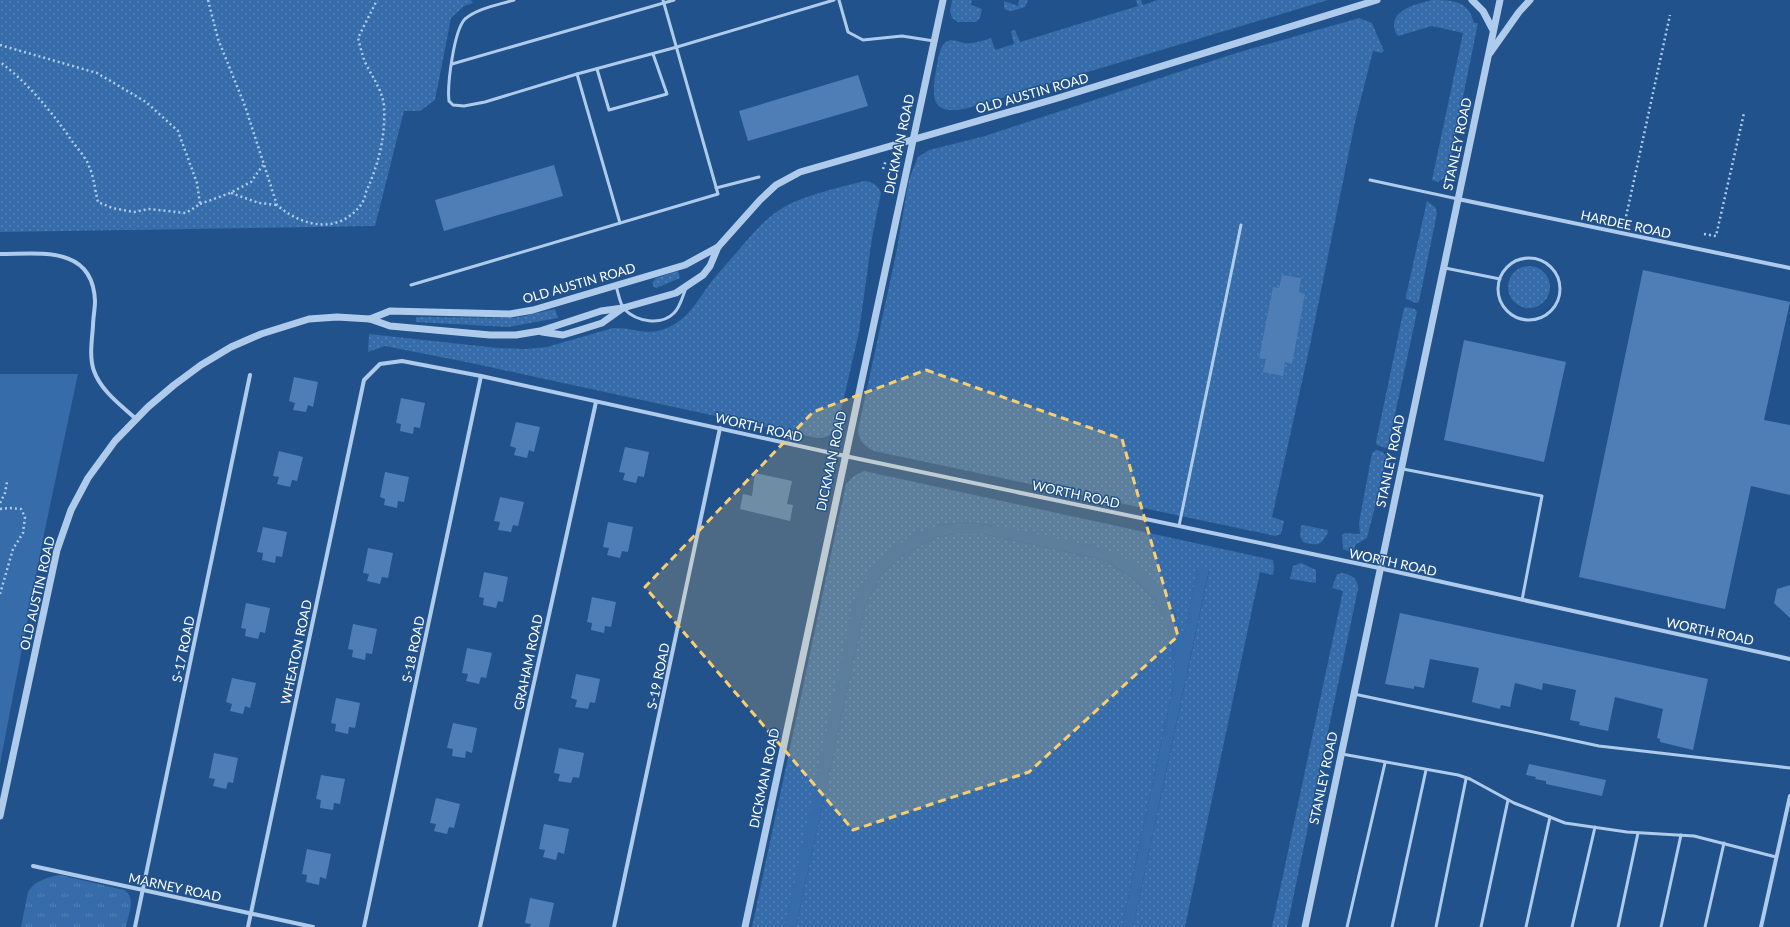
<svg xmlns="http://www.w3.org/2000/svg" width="1790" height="927" font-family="Lato,sans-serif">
  <defs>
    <pattern id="grass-dots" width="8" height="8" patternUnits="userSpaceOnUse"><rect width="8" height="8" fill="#356ca9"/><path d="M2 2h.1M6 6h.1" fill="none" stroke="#5382b6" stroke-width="1.8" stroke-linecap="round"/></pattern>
    <pattern id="park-tufts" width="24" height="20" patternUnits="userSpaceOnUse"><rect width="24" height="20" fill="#356ca9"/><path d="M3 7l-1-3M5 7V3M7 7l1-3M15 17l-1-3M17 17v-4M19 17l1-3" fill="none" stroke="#5382b6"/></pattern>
  </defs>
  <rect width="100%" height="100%" fill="#21528c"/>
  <g fill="url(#grass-dots)">
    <path d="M0 0H471L473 3 464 6 451 18 435 100 420 111H404L375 226 0 232Z"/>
    <path d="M952 0H972L971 5 982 9 980 18 976 22H958L952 18 950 11Z"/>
    <path d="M1019 0H1028L1025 7 1012 11 1006 10 1004 8V1L1018 6Z"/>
    <path d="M1136 0H1141L1143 5 1158 0H1328L968 108C932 116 931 100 936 70 938 62 939 46 946 42 951 38 958 42 964 43 973 44 982 41 991 38L995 50 1014 44 1011 31 1015 30 1020 42 1138 6Z"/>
    <path d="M1432 0C1451 0 1469 0 1474 23H1478L1447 176 1438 182 1432 180 1463 33 1432 26 1398 36C1395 33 1394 29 1394 24 1396 7 1419 4 1432 0Z"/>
    <path d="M1359 18 1372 23 1384 51 1381 53 1373 51 1355 122 1309 350 1272 517 1284 521 1281 534 1275 536 874 451C864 446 859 441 858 430L896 254 909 179 918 157 929 150 985 136 1233 54Z"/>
    <path d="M864 181C872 181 879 186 881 193L872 238 859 332 837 428C832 435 826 438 817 438L476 364 385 346 368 352 369 334 498 348 526 349 547 347 613 328C633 327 647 337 667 328 689 319 698 299 712 281 720 271 729 261 738 251 751 236 764 219 781 209 801 196 841 187 864 181Z"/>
    <path d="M1427 201 1436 208 1437 213 1419 302 1416 303 1406 299V296Z"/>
    <circle cx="1529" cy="287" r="21"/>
    <path d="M678 271 680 278 656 288 654 287 652 283 656 278Z"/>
    <path d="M1407 307 1415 309 1417 312 1388 447 1386 448 1377 445 1376 442 1404 308Z"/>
    <path d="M555 309 558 318 508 327 416 322V317L514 318Z"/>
    <path d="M1376 450 1383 452 1386 456 1380 487 1367 538 1355 545 1354 553 1343 549 1342 535 1344 533 1360 534 1359 523 1372 453Z"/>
    <path d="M864 471 1273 560 1274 567 1273 575 1260 572 1185 927H1133L1209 571 1198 569 1183 639 1174 612 1159 589 1147 574 1092 546 989 525 966 522 940 525 862 584 785 927H752L846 484 854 476Z"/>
    <path d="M1303 525 1327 530 1328 532C1321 546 1318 546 1303 542L1300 536 1301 526Z"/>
    <path d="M954 534H983L1100 559C1157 586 1180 625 1173 688L1122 927H796L865 606 882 574 901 557 936 537Z"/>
    <path d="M1301 563 1316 570V583L1290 579 1293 566Z"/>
    <path d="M1342 573C1352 575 1358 578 1358 589L1287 927H1272L1343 591 1332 588 1337 574Z"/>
  </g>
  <path fill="url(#park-tufts)" d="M60 875 124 890C137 898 128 914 126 927H21L28 892C34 881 48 877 60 875Z"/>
  <g fill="#356ca9">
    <path d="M0 374H78L44 534 0 764Z"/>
    <path d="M966 522C992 525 1016 530 1041 535 1076 543 1122 548 1148 575 1158 586 1168 599 1174 613 1178 621 1180 630 1183 638L1198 568 1209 570 1133 927H1122L1173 688C1180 626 1157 585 1100 559L983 534H954L936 537 901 557 882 574 865 606 796 927H785L853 605 862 584 882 557 913 534 940 525Z"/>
  </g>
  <g fill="#4e7eb5">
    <path d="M858 75 868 106 748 141 739 111Z"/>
    <path d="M554 165 563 196 444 231 435 200Z"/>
    <path d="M1643 270 1790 302 1764 420 1790 425V495L1751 486 1725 609 1579 577Z"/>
    <path d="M1282 275 1301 278 1299 292 1305 294 1292 364 1285 362 1283 376 1263 372 1266 359 1259 358 1273 287 1279 288Z"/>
    <path d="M1464 340 1566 362 1544 462 1444 440Z"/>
    <path d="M294 377 318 382 313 407 308 405 306 412 293 410 295 403 289 401Z"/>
    <path d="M401 398 425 403 420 428 414 427 413 434 400 431 401 424 396 423Z"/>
    <path d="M516 422 540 427 534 452 529 450 527 458 514 455 516 448 510 446Z"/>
    <path d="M625 447 649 452 644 477 638 476 636 483 623 480 625 473 619 472Z"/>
    <path d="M279 451 303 457 297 481 292 480 290 487 277 484 279 477 273 476Z"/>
    <path d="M385 472 409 477 404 502 398 501 397 508 384 505 385 499 380 497Z"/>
    <path d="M755 473 792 481 787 504 793 505 790 521 740 509 743 494 752 496Z"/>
    <path d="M500 497 524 502 518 526 513 525 511 532 498 530 500 522 494 521Z"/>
    <path d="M608 522 633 527 628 552 622 551 620 558 607 555 609 548 603 547Z"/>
    <path d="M263 527 287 532 282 557 276 556 275 563 262 560 263 553 257 552Z"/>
    <path d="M368 548 393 553 388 578 382 577 380 584 367 581 369 574 363 573Z"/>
    <path d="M484 572 508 577 503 602 498 601 496 608 483 605 484 598 479 597Z"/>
    <path d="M1790 585V618L1774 603 1777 589Z"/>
    <path d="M592 597 616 602 611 627 605 626 604 633 591 630 592 623 587 622Z"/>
    <path d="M246 603 270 608 265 633 260 632 258 639 245 636 246 629 241 628Z"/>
    <path d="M1400 613 1708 679 1693 750 1660 742V739L1657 738 1663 709 1615 697 1608 731 1579 725 1580 722 1570 720 1576 690 1543 683 1542 690 1515 683 1510 707 1501 705 1500 709 1472 702 1479 668 1430 659 1424 688 1414 686V689L1385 684Z"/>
    <path d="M353 624 377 629 372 654 366 653 365 660 352 657 353 650 348 649Z"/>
    <path d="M467 648 492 653 486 678 481 677 479 684 466 681 468 674 462 673Z"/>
    <path d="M576 674 600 679 595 703 590 702 588 709 575 707 577 700 571 698Z"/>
    <path d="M232 678 256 683 250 708 245 706 243 714 230 711 232 704 226 702Z"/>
    <path d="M336 698 360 703 355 728 349 727 348 734 335 731 336 724 331 723Z"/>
    <path d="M453 723 477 728 472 753 466 751 465 758 452 756 453 749 447 748Z"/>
    <path d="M559 748 584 753 579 778 573 777 571 783 558 781 560 774 554 773Z"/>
    <path d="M214 753 238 758 233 783 228 782 226 789 213 786 215 779 209 778Z"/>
    <path d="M1529 764 1606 780 1602 796 1546 784V781L1535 779 1536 777 1526 775Z"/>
    <path d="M321 775 345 779 340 804 334 803 333 810 320 808 321 800 316 799Z"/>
    <path d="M436 798 460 804 454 828 449 827 447 834 434 831 436 824 430 823Z"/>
    <path d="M544 824 569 829 564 854 558 852 556 860 543 857 545 850 539 849Z"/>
    <path d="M307 849 331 854 326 879 320 877 319 885 306 882 307 875 302 874Z"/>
    <path d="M530 898 554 903 549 927H530L531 924 525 923Z"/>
  </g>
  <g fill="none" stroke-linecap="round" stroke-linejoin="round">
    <g stroke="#afcbeb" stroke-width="2.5" stroke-dasharray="2 3" stroke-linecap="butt">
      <path d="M208 0 218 39 245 106 277 205C301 226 337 235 360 206 363 203 365 197 366 192 378 166 386 136 384 106 382 89 372 77 365 62 362 54 360 46 358 38L377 0"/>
      <path d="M0 45 97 73 146 102 178 131 197 183 200 204 186 213 149 209 134 212 112 208 98 202C95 191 94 177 89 166 86 158 78 149 72 141 52 112 28 83 0 62"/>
      <path d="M883 169 886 160"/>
      <path d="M231 193 259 203 277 205"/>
      <path d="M200 204 230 193 251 182 263 165"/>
      <path d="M1624 226 1670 15"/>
      <path d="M1704 234 1716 236 1744 113"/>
      <path d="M0 503 5 493 7 482"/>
      <path d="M0 509 10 508 21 509 25 517 23 533 13 549 0 594"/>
    </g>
    <g stroke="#afcbeb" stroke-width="3">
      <path d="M514 0C498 5 478 8 465 19 454 30 447 85 449 101L453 105 464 106 485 102 577 74"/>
      <path d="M839 0 848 32 863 40 902 36 934 41"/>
      <path d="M452 64 674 0"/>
      <path d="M597 69 609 110 667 94 653 54"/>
      <path d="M1370 180 1458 199"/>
      <path d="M716 188 759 177"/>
      <path d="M620 223 577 74 677 47 834 0"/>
      <circle cx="1529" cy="289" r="31"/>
      <path d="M1445 268 1500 279"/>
      <path d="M411 285 718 194 663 0"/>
      <path d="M616 286C618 292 620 304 624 309 637 322 661 326 674 313 680 308 683 295 686 288"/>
      <path d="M1403 469 1542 496 1522 600"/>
      <path d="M1179 526 1241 225"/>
      <path d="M1354 694 1599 746 1790 768"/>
      <path d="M1342 754 1458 775 1470 779 1514 803 1565 823 1627 832 1694 836 1776 857"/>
      <path d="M1347 927 1385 763"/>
      <path d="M1392 927 1426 770"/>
      <path d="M1436 927 1466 779"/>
      <path d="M1481 927 1508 800"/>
      <path d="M1526 927 1550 817"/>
      <path d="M1572 927 1595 827"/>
      <path d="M1618 927 1638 833"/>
      <path d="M1661 927 1681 835"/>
      <path d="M1705 927 1724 843"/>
    </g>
    <g stroke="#afcbeb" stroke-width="4">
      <path d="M1458 199 1790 268"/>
      <path d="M0 254C40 254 93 245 95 301 95 309 93 318 93 326 92 340 89 357 94 371 101 391 122 406 136 419"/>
      <path d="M33 866 313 927"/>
      <path d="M135 927 250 375"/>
      <path d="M248 927 364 380 380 364 402 361 481 376 845 456 1379 568 1790 659"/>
      <path d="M364 927 481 376"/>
      <path d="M480 927 596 402"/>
      <path d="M614 927 720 428"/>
      <path d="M1761 927 1790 796"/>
    </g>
    <g stroke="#afcbeb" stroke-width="7">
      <path d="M1472 0 1483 11 1493 30"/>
      <path d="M1490 53 1519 12 1530 0"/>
      <path d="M370 319 390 311 510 314 533 310 685 265 718 247"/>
      <path d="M542 332 563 335 583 329 602 323 623 308"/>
      <path d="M0 816 57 550 71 510 88 478 115 441 148 407 174 385 201 365 231 347 261 334 309 319 337 317 370 319 390 326 490 335H516L540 331 601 311 623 308 676 293 703 275 710 266 718 247 760 200 776 185 800 172 1058 98 1377 0"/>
      <path d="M745 927 943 0"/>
      <path d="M1305 927 1500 0"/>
    </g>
  </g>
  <path fill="#f8ce70" fill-opacity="0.2" stroke="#f8ce70" stroke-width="3" stroke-dasharray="8 5" stroke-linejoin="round" d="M926 370 1122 439 1178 636 1029 772 853 830 645 587 813 412Z"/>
  <g text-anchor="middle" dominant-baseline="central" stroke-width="3" stroke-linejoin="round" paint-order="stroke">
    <g font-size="13" fill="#fff" stroke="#21528c">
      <text transform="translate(1032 93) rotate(-16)">OLD AUSTIN ROAD</text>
      <text transform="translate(899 144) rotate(-78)">DICKMAN ROAD</text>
      <text transform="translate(1457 144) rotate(-78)">STANLEY ROAD</text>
      <text transform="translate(1626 224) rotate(12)">HARDEE ROAD</text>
      <text transform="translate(579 283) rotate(-16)">OLD AUSTIN ROAD</text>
      <text transform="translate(759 427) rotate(13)">WORTH ROAD</text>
      <text transform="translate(831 461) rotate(-78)">DICKMAN ROAD</text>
      <text transform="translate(1390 461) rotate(-78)">STANLEY ROAD</text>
      <text transform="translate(1076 494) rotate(12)">WORTH ROAD</text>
      <text transform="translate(1393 562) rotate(12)">WORTH ROAD</text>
      <text transform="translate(37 593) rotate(-77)">OLD AUSTIN ROAD</text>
      <text transform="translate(1710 631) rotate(12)">WORTH ROAD</text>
      <text transform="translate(183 649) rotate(-78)">S-17 ROAD</text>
      <text transform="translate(413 649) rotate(-78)">S-18 ROAD</text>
      <text transform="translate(296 652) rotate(-78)">WHEATON ROAD</text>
      <text transform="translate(528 662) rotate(-78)">GRAHAM ROAD</text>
      <text transform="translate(658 676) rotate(-78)">S-19 ROAD</text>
      <text transform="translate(764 778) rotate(-78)">DICKMAN ROAD</text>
      <text transform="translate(1323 778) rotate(-78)">STANLEY ROAD</text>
      <text transform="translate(175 887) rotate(12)">MARNEY ROAD</text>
    </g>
  </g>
</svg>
